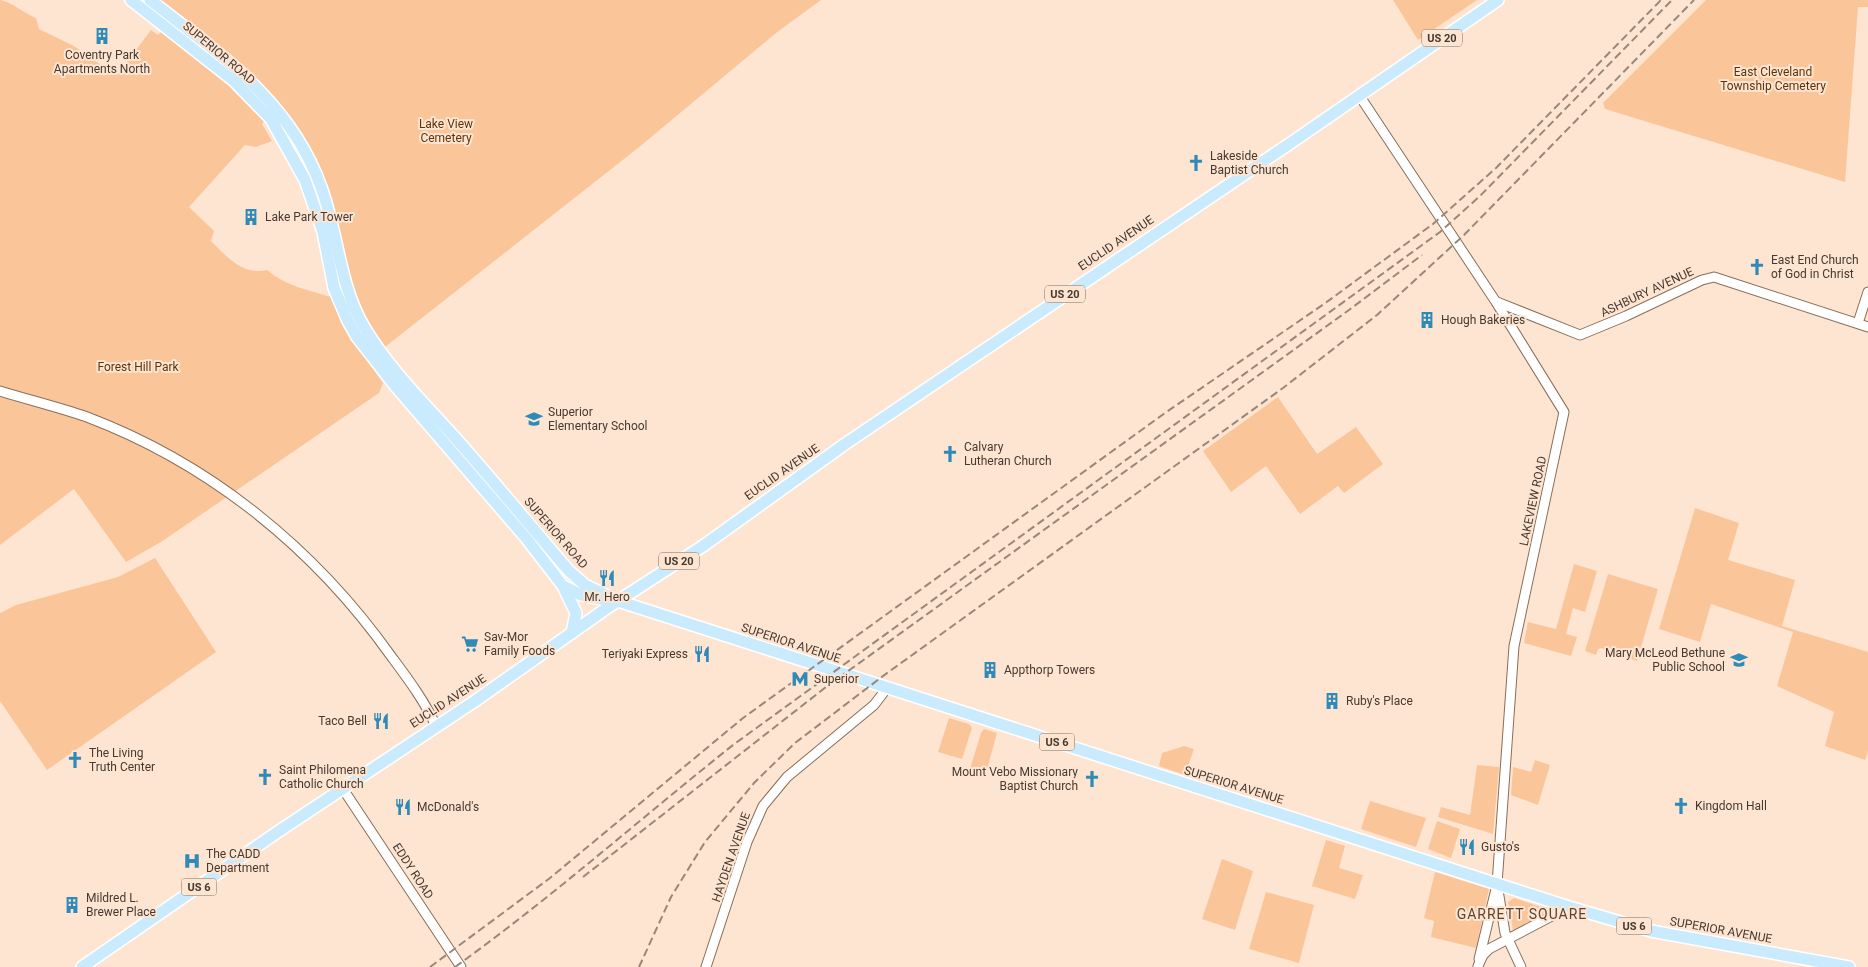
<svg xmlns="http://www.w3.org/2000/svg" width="1868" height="967" font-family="Roboto,sans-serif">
  <rect width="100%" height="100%" fill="#fee5d2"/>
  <g fill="#fbc59a">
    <path d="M0 0C13 2 23 13 36 18L39 29 74 46 115 75 118 74 151 30 158 35 162 31 232 84 265 120 262 124 272 141 256 147 245 145 189 207 214 231 211 241C226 256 243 276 267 270 286 286 308 290 331 297L352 340 383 383 379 393 161 542 126 562 74 489 0 545Z"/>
    <path d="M158 0H821L776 33 638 148 385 347C375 334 365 320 358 305 343 271 342 231 330 195 296 100 235 58 158 0Z"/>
    <path d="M1393 0H1477L1418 40Z"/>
    <path d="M1706 0H1868V7H1858L1845 182 1605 109 1603 103Z"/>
    <path d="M1278 397 1317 454 1356 427 1383 464 1344 493 1338 486 1300 514 1266 466 1231 492 1203 451Z"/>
    <path d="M1695 508 1739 523 1728 560 1795 580 1782 626 1868 652V751L1865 760 1825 746 1834 712 1777 686 1793 632 1711 604 1700 642 1659 629Z"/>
    <path d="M155 558 216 652 47 770 0 701V613L16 605 118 577Z"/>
    <path d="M1574 564 1597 571 1585 612 1573 608 1566 634 1577 637 1571 656 1524 643 1528 622 1556 629Z"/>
    <path d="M1608 574 1658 589 1637 661 1601 648 1598 649 1596 655 1585 651Z"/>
    <path d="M949 718 969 724 972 728 962 759 938 752Z"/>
    <path d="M984 729 997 733 985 777 969 772 981 733Z"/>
    <path d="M1184 746 1194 749 1185 775 1159 766 1162 753Z"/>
    <path d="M1535 760 1550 765 1538 805 1511 795 1513 767 1531 772Z"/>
    <path d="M1477 765 1499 767 1493 834 1438 817 1441 807 1470 815Z"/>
    <path d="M1370 801 1426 818 1416 847 1361 829Z"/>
    <path d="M1437 821 1460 829 1451 858 1428 849Z"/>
    <path d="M1326 840 1345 846 1339 868 1363 875 1355 899 1312 886Z"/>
    <path d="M1222 859 1253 871 1235 930 1202 919Z"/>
    <path d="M1435 872 1489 889 1476 948 1431 937 1434 921 1424 918Z"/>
    <path d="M1266 892 1314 905 1299 963 1249 949Z"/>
    <path d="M1514 898 1547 909V912L1513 930 1508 902Z"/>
  </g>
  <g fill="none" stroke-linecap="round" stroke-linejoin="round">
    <g stroke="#8a6e59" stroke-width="11">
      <g id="minor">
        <path d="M1359 95 1496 302 1564 412 1514 646 1497 884 1505 933 1521 967"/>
        <path d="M1497 302 1580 335 1626 316 1702 280 1714 277 1868 327"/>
        <path d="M1858 323 1868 292"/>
        <path d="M0 391C29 400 58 407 87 417 211 464 315 549 391 656 408 679 424 700 436 726"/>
        <path d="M343 789 461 967"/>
        <path d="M1479 959 1496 889"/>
        <path d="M1478 966 1483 955 1489 949 1569 907"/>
        <path d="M706 967 747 842 763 806 787 777 874 705 887 688"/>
      </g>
    </g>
    <g stroke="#fff" stroke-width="14">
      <g id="major">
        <path d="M131 0 234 81 271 119 305 180 323 232 334 288 348 321 357 337 397 388 526 538 563 586 581 595 606 600"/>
        <path d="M150 0C219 54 290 100 321 187 338 233 339 285 364 327 389 369 426 405 458 441 496 484 532 528 569 571L585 585 618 601 1569 907 1651 931 1849 967"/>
        <path d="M564 588 576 613 572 633"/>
        <path d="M82 967 279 831 475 701 607 608 703 546 845 444 1295 140 1498 0"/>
      </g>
    </g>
    <use href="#minor" stroke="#fff" stroke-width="9"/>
    <use href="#major" stroke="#caeafd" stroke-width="11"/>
    <g stroke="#9a877a" stroke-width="2" stroke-dasharray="8 4" stroke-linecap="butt">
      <path d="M583 877 826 687 1349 310 1422 255"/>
      <path d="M430 967 550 878 743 718 1165 413 1324 304 1433 224 1496 168 1661 0"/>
      <path d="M455 967C551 898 640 819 733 745L1440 232 1480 196 1672 0"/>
      <path d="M639 967 671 897 705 842 754 783 795 743 883 676 1283 388 1377 315 1464 235 1694 0"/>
    </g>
  </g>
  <defs>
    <g id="building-bare" transform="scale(1.35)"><path d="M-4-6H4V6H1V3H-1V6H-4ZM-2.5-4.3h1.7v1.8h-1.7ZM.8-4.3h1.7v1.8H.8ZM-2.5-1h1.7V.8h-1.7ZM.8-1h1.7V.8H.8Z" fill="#2f8ab7" stroke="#fee5d2" stroke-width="2.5" paint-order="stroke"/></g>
    <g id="church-bare" transform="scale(1.35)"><path d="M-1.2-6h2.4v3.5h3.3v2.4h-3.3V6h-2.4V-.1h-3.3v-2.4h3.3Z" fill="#2f8ab7" stroke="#fee5d2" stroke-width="2.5" paint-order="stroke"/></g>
    <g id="school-bare" transform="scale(1.35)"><path d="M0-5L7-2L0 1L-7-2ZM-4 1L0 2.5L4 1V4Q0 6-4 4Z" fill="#2f8ab7" stroke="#fee5d2" stroke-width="2.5" paint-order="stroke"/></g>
    <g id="restaurant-bare" transform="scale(1.35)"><path d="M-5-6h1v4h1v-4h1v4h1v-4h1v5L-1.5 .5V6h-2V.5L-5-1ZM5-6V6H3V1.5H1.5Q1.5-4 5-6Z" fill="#2f8ab7" stroke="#fee5d2" stroke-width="2.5" paint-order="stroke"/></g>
    <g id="supermarket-bare" transform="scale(1.35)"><path d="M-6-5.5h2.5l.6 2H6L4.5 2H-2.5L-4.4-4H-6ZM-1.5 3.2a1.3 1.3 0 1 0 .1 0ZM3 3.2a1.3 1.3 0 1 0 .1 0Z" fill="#2f8ab7" stroke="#fee5d2" stroke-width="2.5" paint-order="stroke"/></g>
    <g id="metro-bare" transform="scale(1.35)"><path d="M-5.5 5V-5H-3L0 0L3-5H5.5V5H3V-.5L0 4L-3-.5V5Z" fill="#2f8ab7" stroke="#fee5d2" stroke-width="2.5" paint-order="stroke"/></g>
    <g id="hospital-bare" transform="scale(1.35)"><path d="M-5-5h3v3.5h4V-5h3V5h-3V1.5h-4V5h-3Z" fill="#2f8ab7" stroke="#fee5d2" stroke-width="2.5" paint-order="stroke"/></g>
  </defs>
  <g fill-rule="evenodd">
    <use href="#building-bare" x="102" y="36"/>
    <use href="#church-bare" x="1196" y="163"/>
    <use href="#building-bare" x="251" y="217"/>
    <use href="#church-bare" x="1757" y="267"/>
    <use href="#building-bare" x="1427" y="320"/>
    <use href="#school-bare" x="534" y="419"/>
    <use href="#church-bare" x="950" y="454"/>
    <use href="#restaurant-bare" x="607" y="578"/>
    <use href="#supermarket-bare" x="470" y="644"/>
    <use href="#restaurant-bare" x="702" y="654"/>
    <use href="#school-bare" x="1739" y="660"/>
    <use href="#building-bare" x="990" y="670"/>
    <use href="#metro-bare" x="800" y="679"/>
    <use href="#building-bare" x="1332" y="701"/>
    <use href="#restaurant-bare" x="381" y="721"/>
    <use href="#church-bare" x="75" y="760"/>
    <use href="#church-bare" x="265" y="777"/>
    <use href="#church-bare" x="1092" y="779"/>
    <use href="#church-bare" x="1681" y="806"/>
    <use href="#restaurant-bare" x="403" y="807"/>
    <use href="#restaurant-bare" x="1467" y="847"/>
    <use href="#hospital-bare" x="192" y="861"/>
    <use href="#building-bare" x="72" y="905"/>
  </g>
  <g text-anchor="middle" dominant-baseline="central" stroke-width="4" stroke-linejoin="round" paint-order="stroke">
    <g fill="#fee5d2" stroke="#7d6d61" stroke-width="1">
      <rect x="1422" y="29.5" width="40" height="17" rx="4"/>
      <rect x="1045" y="285.5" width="40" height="17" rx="4"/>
      <rect x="659" y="552.5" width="40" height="17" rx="4"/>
      <rect x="1039.5" y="733.5" width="35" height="17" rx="4"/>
      <rect x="181.5" y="878.5" width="35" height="17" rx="4"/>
      <rect x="1616.5" y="917.5" width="35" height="17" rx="4"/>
    </g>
    <g font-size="11" font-weight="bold" fill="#463930">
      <text x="1442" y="38">US 20</text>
      <text x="1065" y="294">US 20</text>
      <text x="679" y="561">US 20</text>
      <text x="1057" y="742">US 6</text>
      <text x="199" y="887">US 6</text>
      <text x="1634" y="926">US 6</text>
    </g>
    <g font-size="12" fill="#463930" stroke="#fee5d2">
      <text transform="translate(219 53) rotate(40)">SUPERIOR ROAD</text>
      <text transform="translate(1116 243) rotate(-34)">EUCLID AVENUE</text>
      <text transform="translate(1647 292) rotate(-25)">ASHBURY AVENUE</text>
      <text transform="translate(782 472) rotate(-35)">EUCLID AVENUE</text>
      <text transform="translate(1533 501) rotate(-78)">LAKEVIEW ROAD</text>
      <text transform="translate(556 533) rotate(49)">SUPERIOR ROAD</text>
      <text transform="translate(791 643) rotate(18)">SUPERIOR AVENUE</text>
      <text transform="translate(448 701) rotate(-33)">EUCLID AVENUE</text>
      <text transform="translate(1234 785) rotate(17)">SUPERIOR AVENUE</text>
      <text transform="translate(731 857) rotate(-71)">HAYDEN AVENUE</text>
      <text transform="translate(413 871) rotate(57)">EDDY ROAD</text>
      <text transform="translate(1721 930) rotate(10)">SUPERIOR AVENUE</text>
    </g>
    <g font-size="12" fill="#463930" stroke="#fee5d2" text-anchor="start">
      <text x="102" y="55" text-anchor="middle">Coventry Park<tspan x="102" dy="14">Apartments North</tspan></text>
      <text x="1210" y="156">Lakeside<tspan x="1210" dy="14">Baptist Church</tspan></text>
      <text x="265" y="217">Lake Park Tower</text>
      <text x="1771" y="260">East End Church<tspan x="1771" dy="14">of God in Christ</tspan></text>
      <text x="1441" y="320">Hough Bakeries</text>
      <text x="548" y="412">Superior<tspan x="548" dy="14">Elementary School</tspan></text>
      <text x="964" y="447">Calvary<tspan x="964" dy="14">Lutheran Church</tspan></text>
      <text x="607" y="597" text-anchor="middle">Mr. Hero</text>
      <text x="484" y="637">Sav-Mor<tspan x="484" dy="14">Family Foods</tspan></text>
      <text x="1725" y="653" text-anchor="end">Mary McLeod Bethune<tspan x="1725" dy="14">Public School</tspan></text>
      <text x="688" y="654" text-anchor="end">Teriyaki Express</text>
      <text x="1004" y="670">Appthorp Towers</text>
      <text x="814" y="679">Superior</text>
      <text x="1346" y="701">Ruby's Place</text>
      <text x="367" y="721" text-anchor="end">Taco Bell</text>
      <text x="89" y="753">The Living<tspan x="89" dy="14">Truth Center</tspan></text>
      <text x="279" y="770">Saint Philomena<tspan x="279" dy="14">Catholic Church</tspan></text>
      <text x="1078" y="772" text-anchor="end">Mount Vebo Missionary<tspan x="1078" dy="14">Baptist Church</tspan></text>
      <text x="1695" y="806">Kingdom Hall</text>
      <text x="417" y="807">McDonald's</text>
      <text x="1481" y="847">Gusto's</text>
      <text x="206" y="854">The CADD<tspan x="206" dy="14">Department</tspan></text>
      <text x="86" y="898">Mildred L.<tspan x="86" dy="14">Brewer Place</tspan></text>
    </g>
    <g font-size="12" fill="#5d340a" stroke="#fee5d2">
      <text x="1773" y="72">East Cleveland<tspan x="1773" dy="14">Township Cemetery</tspan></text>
      <text x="446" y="124">Lake View<tspan x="446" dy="14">Cemetery</tspan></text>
      <text x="138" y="367">Forest Hill Park</text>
    </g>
    <g font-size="14" letter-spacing="1" fill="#5e4430" stroke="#fee5d2">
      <text x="1522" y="914">GARRETT SQUARE</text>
    </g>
  </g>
</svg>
